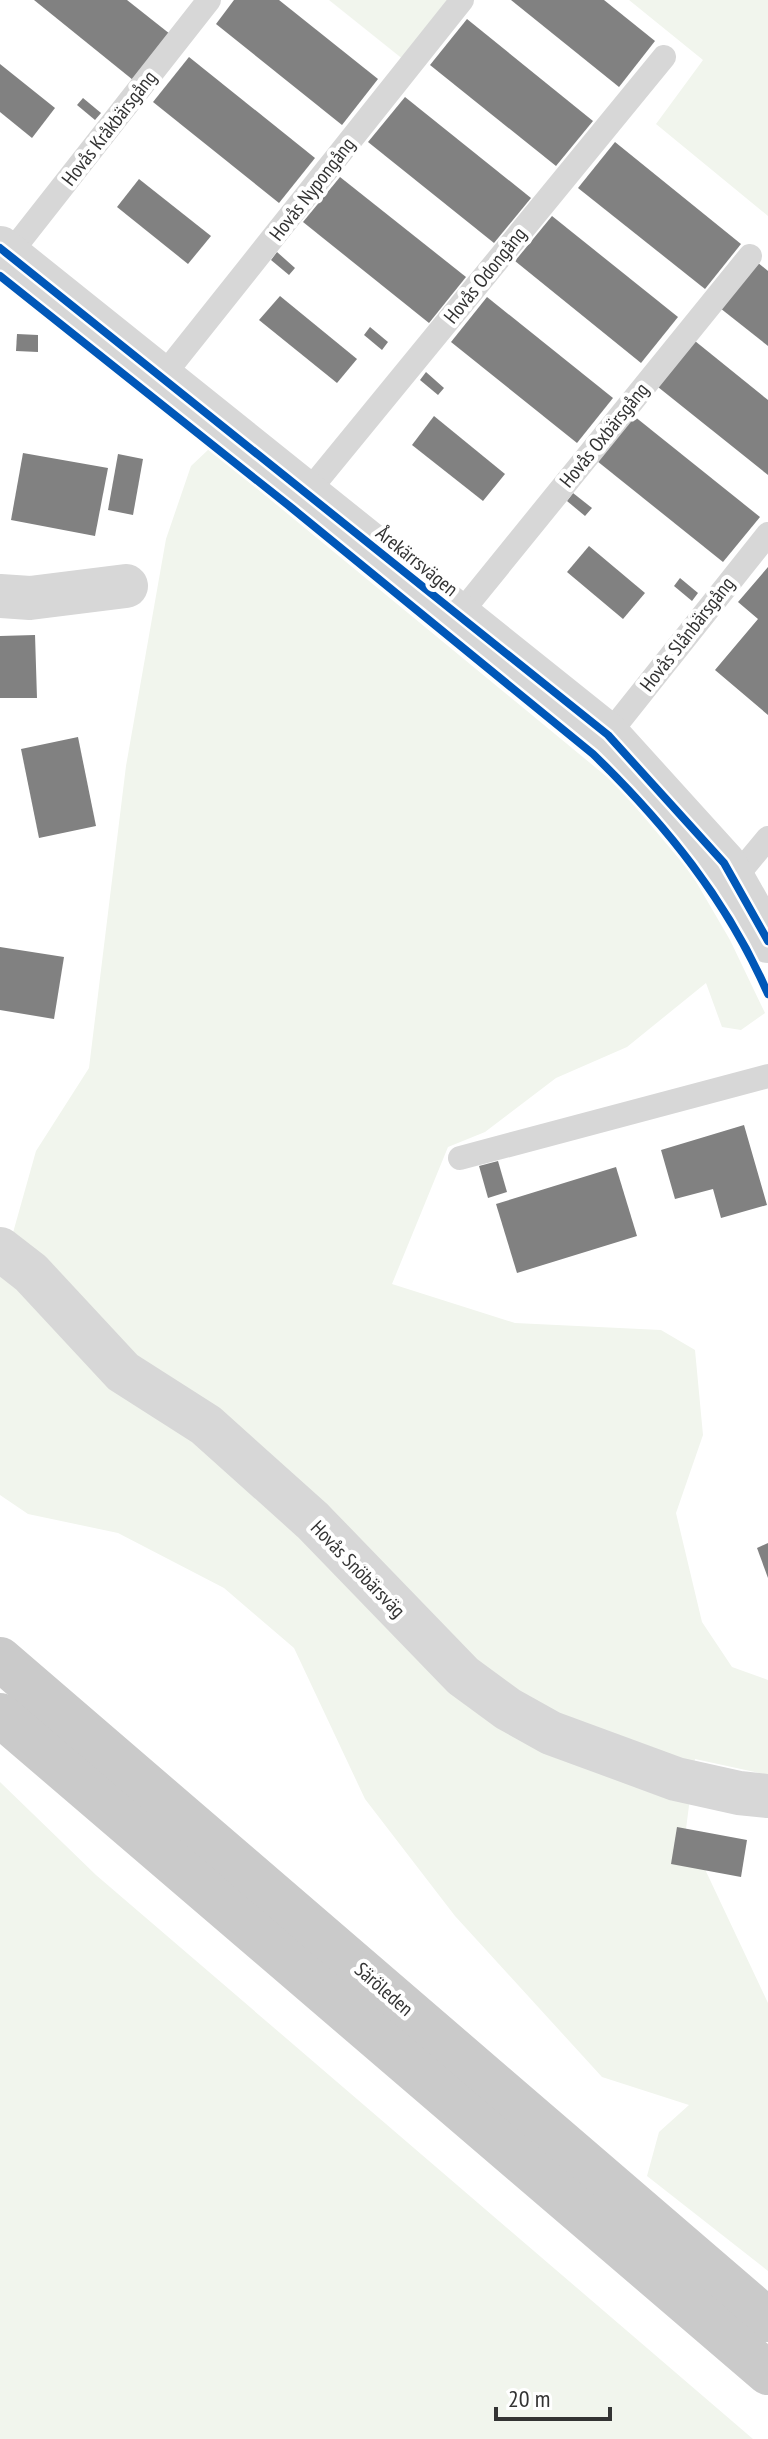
<svg xmlns="http://www.w3.org/2000/svg" width="768" height="2439" font-family="'PT Sans Narrow',sans-serif">
  <rect width="100%" height="100%" fill="#fff"/>
  <g fill="#f1f5ed">
    <path d="M329 0H455L404 60Z"/>
    <path d="M629 0H768V216L656 124 703 60Z"/>
    <path d="M209 449 618 786 691 873 730 940 765 1013 741 1030 722 1027 706 983 627 1047 556 1078 485 1132 448 1147 392 1284 515 1323 661 1330 695 1350 703 1435 676 1513 702 1622 732 1667 768 1680V1775L695 1759 686 1829 768 2003V2271L647 2176 659 2132 689 2105 602 2077 455 1916 365 1799 294 1648 224 1588 118 1533 28 1514 0 1495V1257L7 1254 36 1151 89 1068 126 766 166 539 191 466Z"/>
    <path d="M0 1782 96 1875 753 2439H0Z"/>
  </g>
  <g fill="#818181">
    <path d="M34 0H127L170 34 133 80Z"/>
    <path d="M234 0H279L378 79 342 125 216 24Z"/>
    <path d="M511 0H604L655 41 619 87Z"/>
    <path d="M467 19 593 121 556 166 430 65Z"/>
    <path d="M189 57 315 158 279 203 153 102Z"/>
    <path d="M0 64 55 108 32 138 0 112Z"/>
    <path d="M405 97 531 198 494 243 368 142Z"/>
    <path d="M83 98 101 113 95 120 77 105Z"/>
    <path d="M615 142 741 244 705 289 578 188Z"/>
    <path d="M340 177 466 277 429 323 303 222Z"/>
    <path d="M139 179 211 236 188 264 117 207Z"/>
    <path d="M552 216 678 317 641 363 515 261Z"/>
    <path d="M277 252 295 268 289 275 271 260Z"/>
    <path d="M757 262 768 271V346L720 308Z"/>
    <path d="M280 296 357 359 337 383 259 320Z"/>
    <path d="M487 297 613 398 577 443 451 342Z"/>
    <path d="M370 327 388 342 382 350 364 335Z"/>
    <path d="M17 334 38 335V352L16 351Z"/>
    <path d="M695 341 768 400V475L658 387Z"/>
    <path d="M426 372 444 388 438 395 420 380Z"/>
    <path d="M434 416 505 474 483 501 412 445Z"/>
    <path d="M634 416 760 517 723 562 597 461Z"/>
    <path d="M23 453 108 468 95 536 11 520Z"/>
    <path d="M118 454 143 459 133 515 108 510Z"/>
    <path d="M573 493 592 508 585 516 567 501Z"/>
    <path d="M589 546 645 593 623 619 567 572Z"/>
    <path d="M768 567V715L715 670 758 619 738 602Z"/>
    <path d="M680 578 698 593 692 601 674 586Z"/>
    <path d="M35 635 37 698H0V636Z"/>
    <path d="M78 737 96 826 39 838 21 749Z"/>
    <path d="M0 947 64 957 54 1019 0 1010Z"/>
    <path d="M744 1125 767 1205 721 1218 713 1189 675 1199 661 1150Z"/>
    <path d="M498 1161 507 1192 488 1198 479 1166Z"/>
    <path d="M616 1167 637 1236 517 1273 496 1204Z"/>
    <path d="M768 1543V1578L757 1548Z"/>
    <path d="M677 1827 747 1840 741 1877 671 1864Z"/>
  </g>
  <g fill="none" stroke-linecap="round" stroke-linejoin="round">
    <g stroke="#d7d7d7" stroke-width="24">
      <path d="M8 256 209 0"/>
      <path d="M162 377 462 0"/>
      <path d="M307 493 664 57"/>
      <path d="M459 615 750 256"/>
      <path d="M608 735 768 534"/>
      <path d="M734 879 768 838"/>
      <path d="M460 1158 768 1076"/>
    </g>
    <g stroke="#d7d7d7" stroke-width="44">
      <path d="M0 596 30 598 126 586"/>
      <path d="M0 1249 31 1273 123 1372 206 1425 313 1521 463 1676 508 1709 551 1733 676 1779 739 1793 768 1796"/>
    </g>
    <path stroke="#d7d7d7" stroke-width="44" d="M0 248 608 735 724 863 768 941"/>
    <g stroke="#cacaca" stroke-width="44">
      <path d="M0 1659 768 2320"/>
      <path d="M0 1715 768 2373"/>
    </g>
    <g stroke="#fff" stroke-width="13">
      <g id="cycleway">
        <path d="M0 248 608 735 724 863 768 941"/>
        <path d="M0 276 293 509 593 754C665 824 727 900 768 994"/>
      </g>
    </g>
    <use href="#cycleway" stroke="#0057b8" stroke-width="8"/>
  </g>
  <g text-anchor="middle" dominant-baseline="central" stroke-width="8" stroke-linejoin="round" paint-order="stroke">
    <g font-size="20" fill="#333" stroke="#fff">
      <text transform="translate(109 128) rotate(-52)">Hovås Kråkbärsgång</text>
      <text transform="translate(312 189) rotate(-52)">Hovås Nypongång</text>
      <text transform="translate(485 275) rotate(-51)">Hovås Odongång</text>
      <text transform="translate(604 435) rotate(-51)">Hovås Oxbärsgång</text>
      <text transform="translate(417 561) rotate(39)">Årekärrsvägen</text>
      <text transform="translate(687 634) rotate(-52)">Hovås Slånbärsgång</text>
      <text transform="translate(358 1569) rotate(46)">Hovås Snöbärsväg</text>
      <text transform="translate(384 1989) rotate(41)">Säröleden</text>
    </g>
  </g>
  <path d="M496 2407v12h114v-12" fill="none" stroke="#333333" stroke-width="4"/>
  <text x="508" y="2407" font-size="24" fill="#333333" stroke="#ffffff" stroke-width="6" paint-order="stroke">20 m</text>
</svg>
